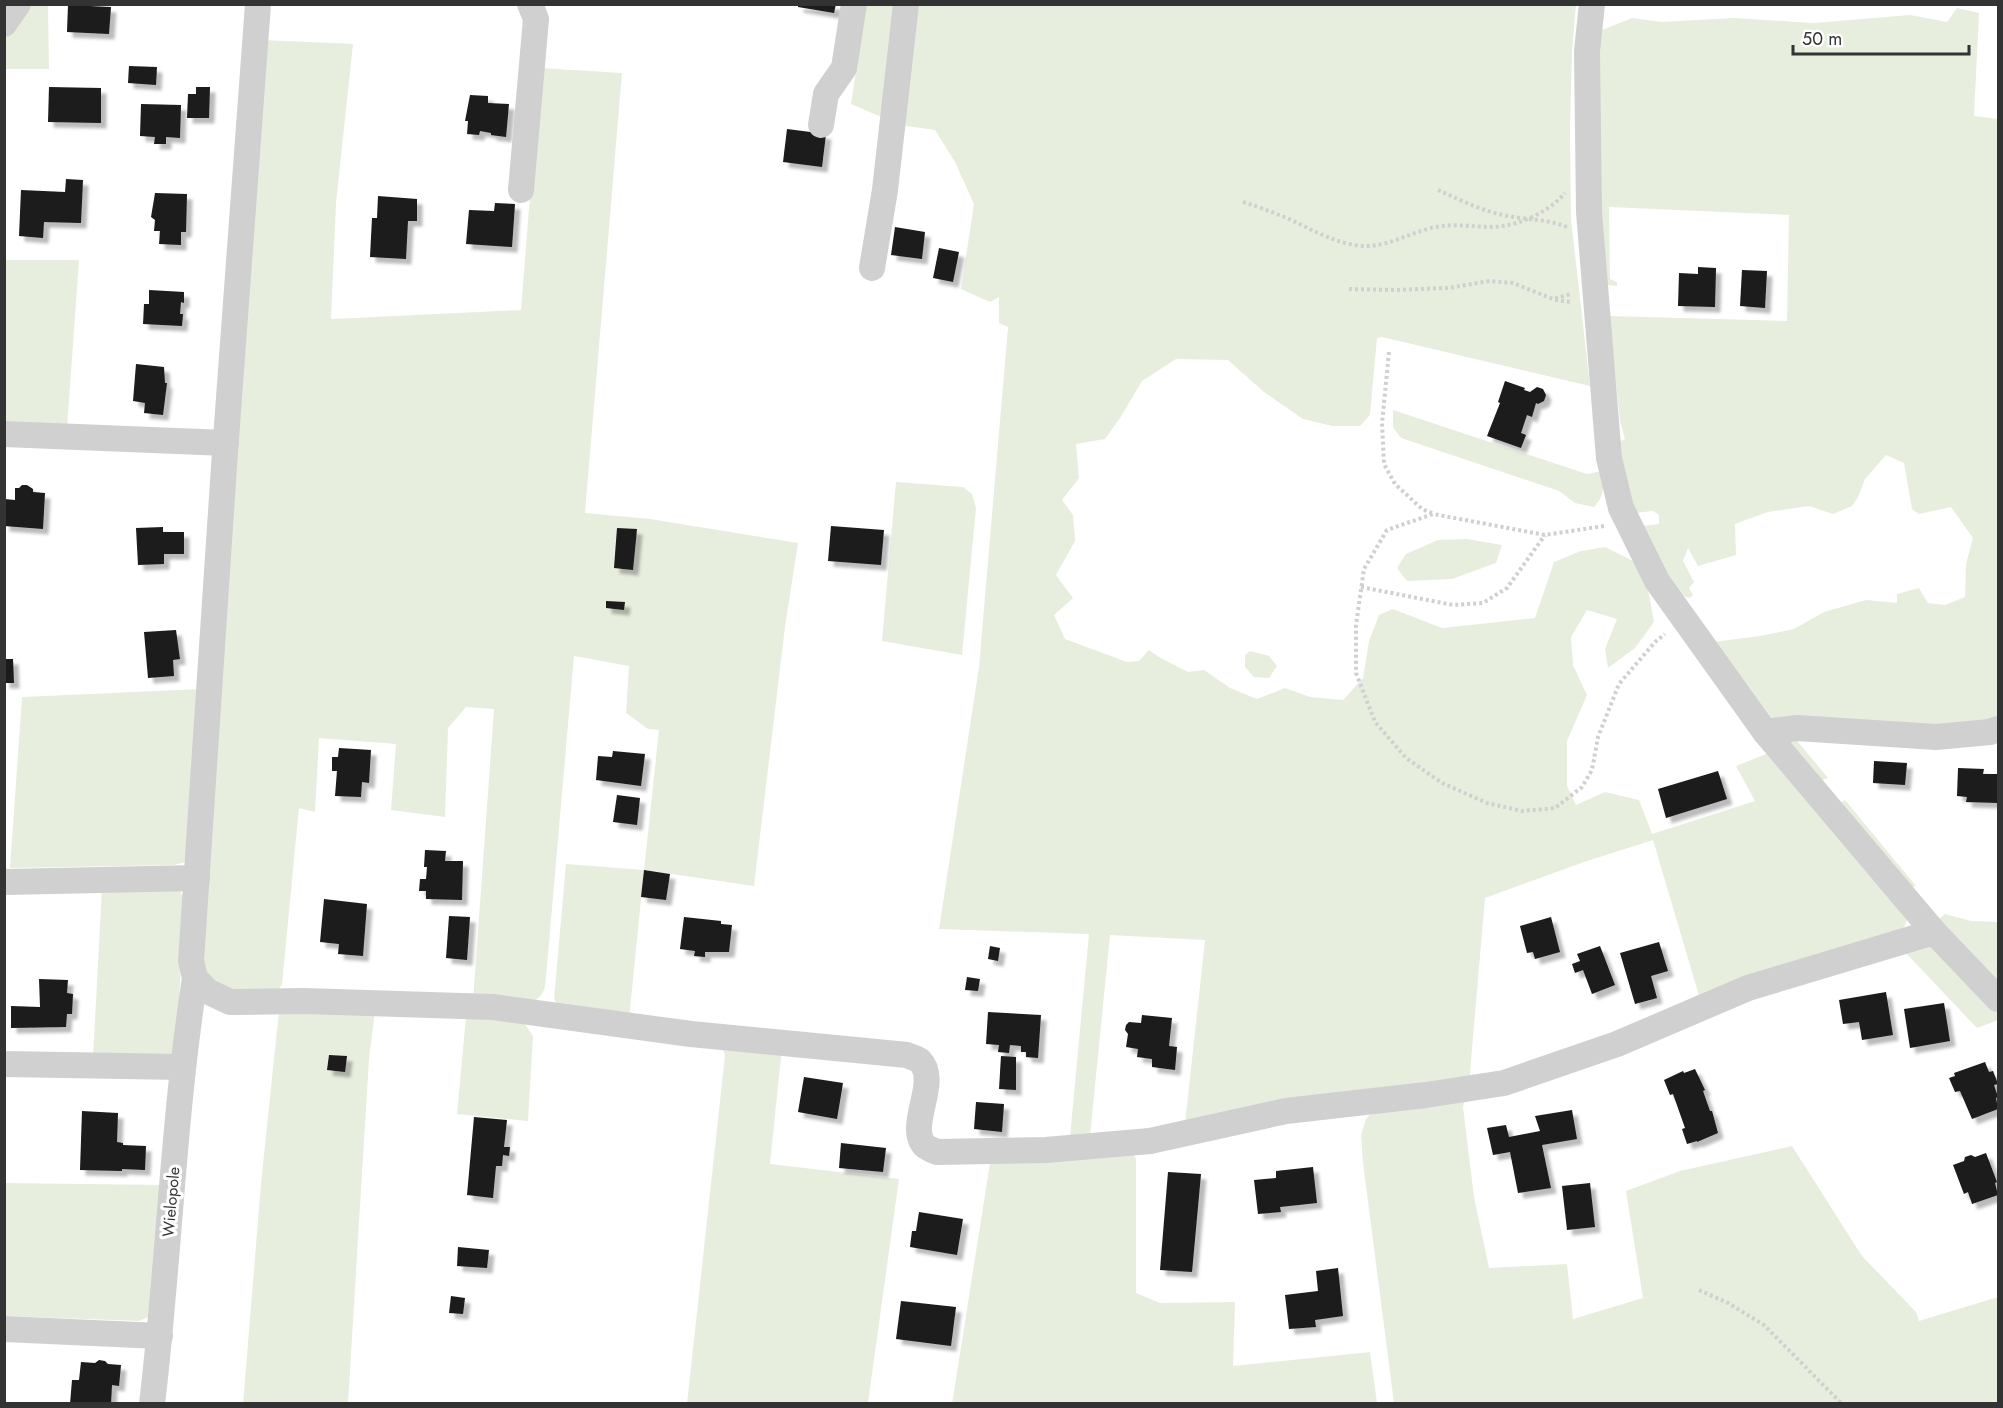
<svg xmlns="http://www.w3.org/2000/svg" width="2003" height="1408" font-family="Jost,sans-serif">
  <defs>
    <filter id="shadow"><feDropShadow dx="5.5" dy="5.5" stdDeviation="1.5" flood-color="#0004"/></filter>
  </defs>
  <rect width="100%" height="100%" fill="#fff"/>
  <g fill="#e8eede">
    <path d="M27 5H48L49 69H5L4 35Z"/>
    <path d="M866 5H896L884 118 851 104Z"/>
    <path d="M914 5H1576L1572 52 1570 127 1571 219 1590 386 1382 337 1377 338 1370 415 1360 426H1332L1303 419 1264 392 1228 360 1176 359 1142 381 1120 418 1105 439 1076 444 1079 478 1062 500 1073 515 1075 541 1056 575 1073 598 1054 615 1065 639 1127 662 1139 661 1149 650 1159 657 1188 672 1204 670 1230 688 1257 699 1285 688 1310 697 1343 700 1363 678 1369 641 1379 615 1393 609 1442 628 1535 618 1554 562 1581 551 1605 547 1639 564 1649 594 1654 622 1635 648 1608 668 1605 649 1617 619 1587 610 1571 637 1573 665 1587 695 1567 741V786L1576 805 1605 792 1639 800 1652 834 1755 801 1736 766 1766 754 1778 762 1904 911 1907 920 1903 930 1700 999 1653 840 1584 862 1485 898 1469 1084 1185 1124 1205 940 1110 935 1090 1136 1070 1137 1089 934 939 929 979 667 1008 327 999 323V297L990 302 961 289 974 204 955 162 935 130 900 125Z"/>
    <path d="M1957 8 1979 13 1974 116 1998 119V723L1979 729 1768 719 1713 642 1760 636 1794 629 1824 612 1866 600 1897 603V594L1919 588 1928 603 1945 605 1965 597 1966 564 1973 538 1951 507 1919 514 1912 509 1904 463 1886 455 1865 479 1858 497 1852 506 1833 514 1809 506 1768 512 1735 524 1736 555 1698 566 1688 548 1683 561 1694 582 1689 588 1693 595 1690 598C1671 595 1651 543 1642 526L1659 524V515L1653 511 1635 513 1617 443 1625 439 1620 421 1609 316 1787 321 1789 215 1609 207 1610 279 1617 282V286L1607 285 1602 282 1595 36 1602 30 1632 18 1661 22 1734 18 1814 23 1910 15 1947 22Z"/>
    <path d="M263 40 353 44 336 203 331 319 521 310 540 68 622 73 585 513 650 519 798 543 785 627 754 886 644 870 629 1019 559 1007 554 999 566 864 644 870 659 730 648 729 626 713 629 666 574 656 547 966C546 973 546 983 544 990 533 1015 494 1003 473 1001L494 709 466 707 448 728 445 817 391 810 396 744 319 738 315 812 299 808 282 984 278 991 225 989 204 972 199 954Z"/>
    <path d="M4 260H79L67 428 5 424Z"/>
    <path d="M1393 410 1587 474 1602 471C1605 485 1604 497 1594 507L1575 503 1559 491 1401 438 1393 427Z"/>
    <path d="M896 482 963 487 972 494 976 508 962 655 882 641Z"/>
    <path d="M1467 539 1502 545 1496 563 1452 579 1407 581 1397 568 1406 554 1438 540Z"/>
    <path d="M1250 651 1269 656 1277 666 1269 678 1254 677 1245 667V655Z"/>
    <path d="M201 689 185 862 174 865 10 868 22 697Z"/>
    <path d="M1794 737 1828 778 1817 782 1789 744Z"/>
    <path d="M1845 800 1916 886 1911 887 1841 803Z"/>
    <path d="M174 886 180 891 185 901 176 1048 171 1057 93 1058 102 888Z"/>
    <path d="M1945 914 1971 921 1998 922V986L1938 920Z"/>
    <path d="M1927 944 1935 946 1998 1014V1020L1977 1028 1904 951Z"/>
    <path d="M279 1011H375L369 1059 348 1403 243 1404 261 1184Z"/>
    <path d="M466 1017 524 1023 533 1036 528 1121 457 1114Z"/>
    <path d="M722 1046 782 1047 770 1164 899 1179 868 1403 687 1404 725 1055Z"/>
    <path d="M1465 1100 1463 1107 1474 1197 1489 1268 1567 1264 1573 1319 1643 1298 1626 1191 1680 1171 1792 1146 1862 1256 1916 1312 1919 1321 1998 1297V1403H1394L1363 1163 1361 1135 1366 1119 1376 1108Z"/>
    <path d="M1132 1151 1136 1159V1293L1160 1303 1235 1302 1233 1366 1370 1352 1377 1403 952 1404 991 1157Z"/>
    <path d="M5 1183 164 1185 152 1315 139 1321 5 1316Z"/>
  </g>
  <g fill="#1a1a1a" filter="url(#shadow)">
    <path d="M798 4H836L834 13 798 7Z"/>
    <path d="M68 5 111 7 109 34 67 32Z"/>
    <path d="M129 66 157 67 156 85 128 83Z"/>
    <path d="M49 87 101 88V123L48 122Z"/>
    <path d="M196 87H210L209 118H187L188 94H196Z"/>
    <path d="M470 95 488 96V103L509 104 506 137 491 135V133L480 131 479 135 467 134 468 121H465Z"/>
    <path d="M141 104 181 105 180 138 166 137V144H154L155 137 140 136Z"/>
    <path d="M787 129 826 134 822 167 783 162Z"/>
    <path d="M66 179 83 180 81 223 44 222 43 238 19 236 21 190 65 192Z"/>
    <path d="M155 193 187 194 186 232H181V245L159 244 160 231H154L155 220 151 217Z"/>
    <path d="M378 196 417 199V221H408L406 259 370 257 372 218H377Z"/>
    <path d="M495 203 515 204 512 247 466 244 469 210 494 211Z"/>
    <path d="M895 227 925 232 922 259 891 255Z"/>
    <path d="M939 248 959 252 953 282 933 278Z"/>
    <path d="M1698 267 1716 268 1715 307 1678 306 1679 273 1698 274Z"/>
    <path d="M1742 270 1767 271 1765 308 1740 306Z"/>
    <path d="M149 290 184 292V303L181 302 180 314H183L182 326 143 324 144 304H149Z"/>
    <path d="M136 364 164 367 165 383H167L163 415 144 413 145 403 133 401Z"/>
    <path d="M1505 381 1525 388 1524 390 1530 392 1537 387 1543 389 1546 395 1544 401 1538 404 1536 403 1532 417 1527 415 1521 433 1526 435 1521 448 1487 436 1500 403 1498 402Z"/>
    <path d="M22 485H27L33 489V492L45 493 43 529 4 526V499L15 500V488H19Z"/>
    <path d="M831 526 884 530 881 565 828 561Z"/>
    <path d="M163 527V532H184V554H164V564L138 565 136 528Z"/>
    <path d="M617 528 637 529 633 570 614 568Z"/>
    <path d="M606 601 625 602 624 610 606 608Z"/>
    <path d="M176 630 180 659 173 660 174 676 148 678 144 632Z"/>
    <path d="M4 659H13L14 683H4Z"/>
    <path d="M339 748 371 750 369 783 362 782 361 797 335 796 337 771H332V757H338Z"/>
    <path d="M613 751 645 754 641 786 596 780 598 756 612 757Z"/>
    <path d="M1874 761 1907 763 1905 785 1873 783Z"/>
    <path d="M1958 768 1984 769 1983 774H1998V803L1966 802 1967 797 1957 796Z"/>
    <path d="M1718 771 1727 799 1666 818 1658 789Z"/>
    <path d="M617 795 640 798 637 825 613 822Z"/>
    <path d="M425 850 446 851 445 861H463L462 900 426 899V891H419L420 879H426L427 867H424Z"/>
    <path d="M644 870 670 874 666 900 641 897Z"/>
    <path d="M324 899 367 904 363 956 338 954 339 944 320 942Z"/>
    <path d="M449 916 470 917 467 960 446 958Z"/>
    <path d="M684 917 721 921V924L732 925 729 952H705V957L694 956 695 951 680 949Z"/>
    <path d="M1551 917 1560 952 1535 959 1533 952 1527 953 1520 926Z"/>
    <path d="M1659 942 1668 971 1651 976 1657 998 1635 1004 1620 953Z"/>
    <path d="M990 946 1000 948 998 961 988 959Z"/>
    <path d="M1600 946 1615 985 1592 994 1583 970 1575 973 1572 964 1580 961 1577 954Z"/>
    <path d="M967 977 980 979 978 991 965 990Z"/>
    <path d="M39 979 68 980 67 993 73 994 72 1014H67L66 1027 11 1028V1006L40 1007Z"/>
    <path d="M1886 992 1893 1035 1862 1040 1859 1022 1843 1024 1839 1000Z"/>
    <path d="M1944 1003 1950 1041 1910 1048 1904 1009Z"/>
    <path d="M988 1012 1041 1015 1038 1058 1026 1057V1052H1021V1046L1010 1045 1009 1053 998 1052 999 1045 986 1044Z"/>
    <path d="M1142 1015 1172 1018 1169 1046 1177 1047 1175 1070 1152 1067V1059L1137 1057 1138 1049 1126 1047 1128 1034 1125 1030 1126 1025 1129 1022 1141 1023Z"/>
    <path d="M329 1055 347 1056 345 1072 327 1070Z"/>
    <path d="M1001 1056 1016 1057V1090L999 1089Z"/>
    <path d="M1985 1062 1989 1072 1993 1071 1998 1084 1994 1085 1998 1097 1996 1098 1998 1109 1972 1119 1960 1091 1955 1092 1949 1078 1955 1076 1954 1073Z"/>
    <path d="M1695 1069 1705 1090 1703 1091 1710 1111H1712L1718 1133 1697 1142V1141L1687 1144 1682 1129 1685 1128 1673 1094 1670 1095 1664 1080 1683 1071 1684 1073Z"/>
    <path d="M804 1077 843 1083 837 1119 798 1112Z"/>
    <path d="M976 1102 1004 1104 1002 1132 974 1129Z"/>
    <path d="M1572 1110 1577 1139 1542 1145 1551 1188 1518 1193 1510 1152 1493 1155 1487 1128 1506 1125 1509 1137 1540 1131 1535 1116Z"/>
    <path d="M82 1111 118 1113 117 1142 123 1143V1145L146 1146 145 1170 122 1169V1171L80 1170Z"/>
    <path d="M474 1117 507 1120 504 1147H510L509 1156 503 1155 502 1166H496L493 1198 467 1195Z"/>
    <path d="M841 1143 886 1148 883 1172 839 1168Z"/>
    <path d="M1986 1153 1997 1182 1995 1183 1998 1195 1972 1204 1968 1192 1964 1194 1953 1165 1964 1161 1965 1157 1971 1155 1975 1157Z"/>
    <path d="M1313 1167 1317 1203 1280 1207 1281 1212 1258 1214 1254 1180 1276 1178V1171Z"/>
    <path d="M1168 1172 1201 1174 1192 1272 1160 1270Z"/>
    <path d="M1590 1183 1595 1227 1567 1230 1562 1186Z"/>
    <path d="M919 1212 963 1219 957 1255 910 1247 912 1231H916Z"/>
    <path d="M458 1247 489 1250 487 1268 457 1266Z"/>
    <path d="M1338 1268 1343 1316 1315 1320 1316 1327 1289 1329 1285 1295 1318 1291 1316 1271Z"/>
    <path d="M451 1296 465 1298 463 1314 449 1313Z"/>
    <path d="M901 1301 956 1307 951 1346 896 1339Z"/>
    <path d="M99 1360 105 1361 108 1364 121 1365 119 1386 112 1385 111 1404H70L72 1380H79L81 1362 95 1363Z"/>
  </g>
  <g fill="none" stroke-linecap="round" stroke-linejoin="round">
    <g stroke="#d0d0d0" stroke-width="4" stroke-dasharray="3 3" stroke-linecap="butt">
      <path d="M1438 190C1460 200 1484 212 1508 216 1528 220 1548 219 1567 227"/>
      <path d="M1243 202C1256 206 1269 211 1282 216 1306 226 1327 240 1354 245 1386 251 1410 230 1442 226 1459 224 1476 227 1493 227 1519 226 1549 212 1565 193"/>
      <path d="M1349 289 1394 290 1448 288 1490 281 1513 283 1553 299 1571 294"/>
      <path d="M1555 300 1572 302"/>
      <path d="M1389 352 1382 423 1384 464 1395 484 1422 509 1432 513"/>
      <path d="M1604 526 1545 535 1433 514 1387 530 1364 569 1356 625V673L1375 722 1406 758 1442 783 1487 803 1522 811 1555 808 1582 787 1592 770 1598 737 1619 684 1655 642 1665 634"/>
      <path d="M1361 587 1453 605 1483 603 1507 588 1545 535"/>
      <path d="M1699 1290 1728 1303 1764 1325 1842 1404"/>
    </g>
    <g stroke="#d0d0d0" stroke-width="26">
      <path d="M258 4 225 452 191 961 195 978 207 991 230 1002 304 1001 493 1007 691 1034 907 1055C910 1057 917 1058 920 1061 940 1081 907 1125 924 1145 927 1148 932 1150 937 1152L1046 1150 1150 1141 1286 1111 1426 1095 1504 1083 1617 1044 1748 988 1934 932"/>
      <path d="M1592 4 1587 51 1589 212 1609 458 1621 508 1657 581 1765 732 1934 932 1998 999"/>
      <path d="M4 24 18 4"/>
      <path d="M821 125 826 94 844 68 854 4"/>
      <path d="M521 190 536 19 530 4"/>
      <path d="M872 268 885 190 906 4"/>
      <path d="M4 434 226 443"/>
      <path d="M1765 732 1797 728 1936 737 1990 732 1998 729"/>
      <path d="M4 882 197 878"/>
      <path d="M4 1064 182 1067"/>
      <path d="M4 1329 160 1336"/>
      <path d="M152 1404C169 1262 173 1119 195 978"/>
    </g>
  </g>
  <g text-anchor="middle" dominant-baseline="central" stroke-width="6" stroke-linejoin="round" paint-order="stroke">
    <g font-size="16" fill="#333" stroke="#fff">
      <text transform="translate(171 1202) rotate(-85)">Wielopole</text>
    </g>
  </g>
  <rect width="2003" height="1408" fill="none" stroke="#333333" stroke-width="12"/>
  <path d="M1793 45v9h176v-9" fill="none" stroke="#333333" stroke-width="3"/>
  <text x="1802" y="45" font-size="18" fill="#333333" stroke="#ffffff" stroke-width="4.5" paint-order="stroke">50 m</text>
</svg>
